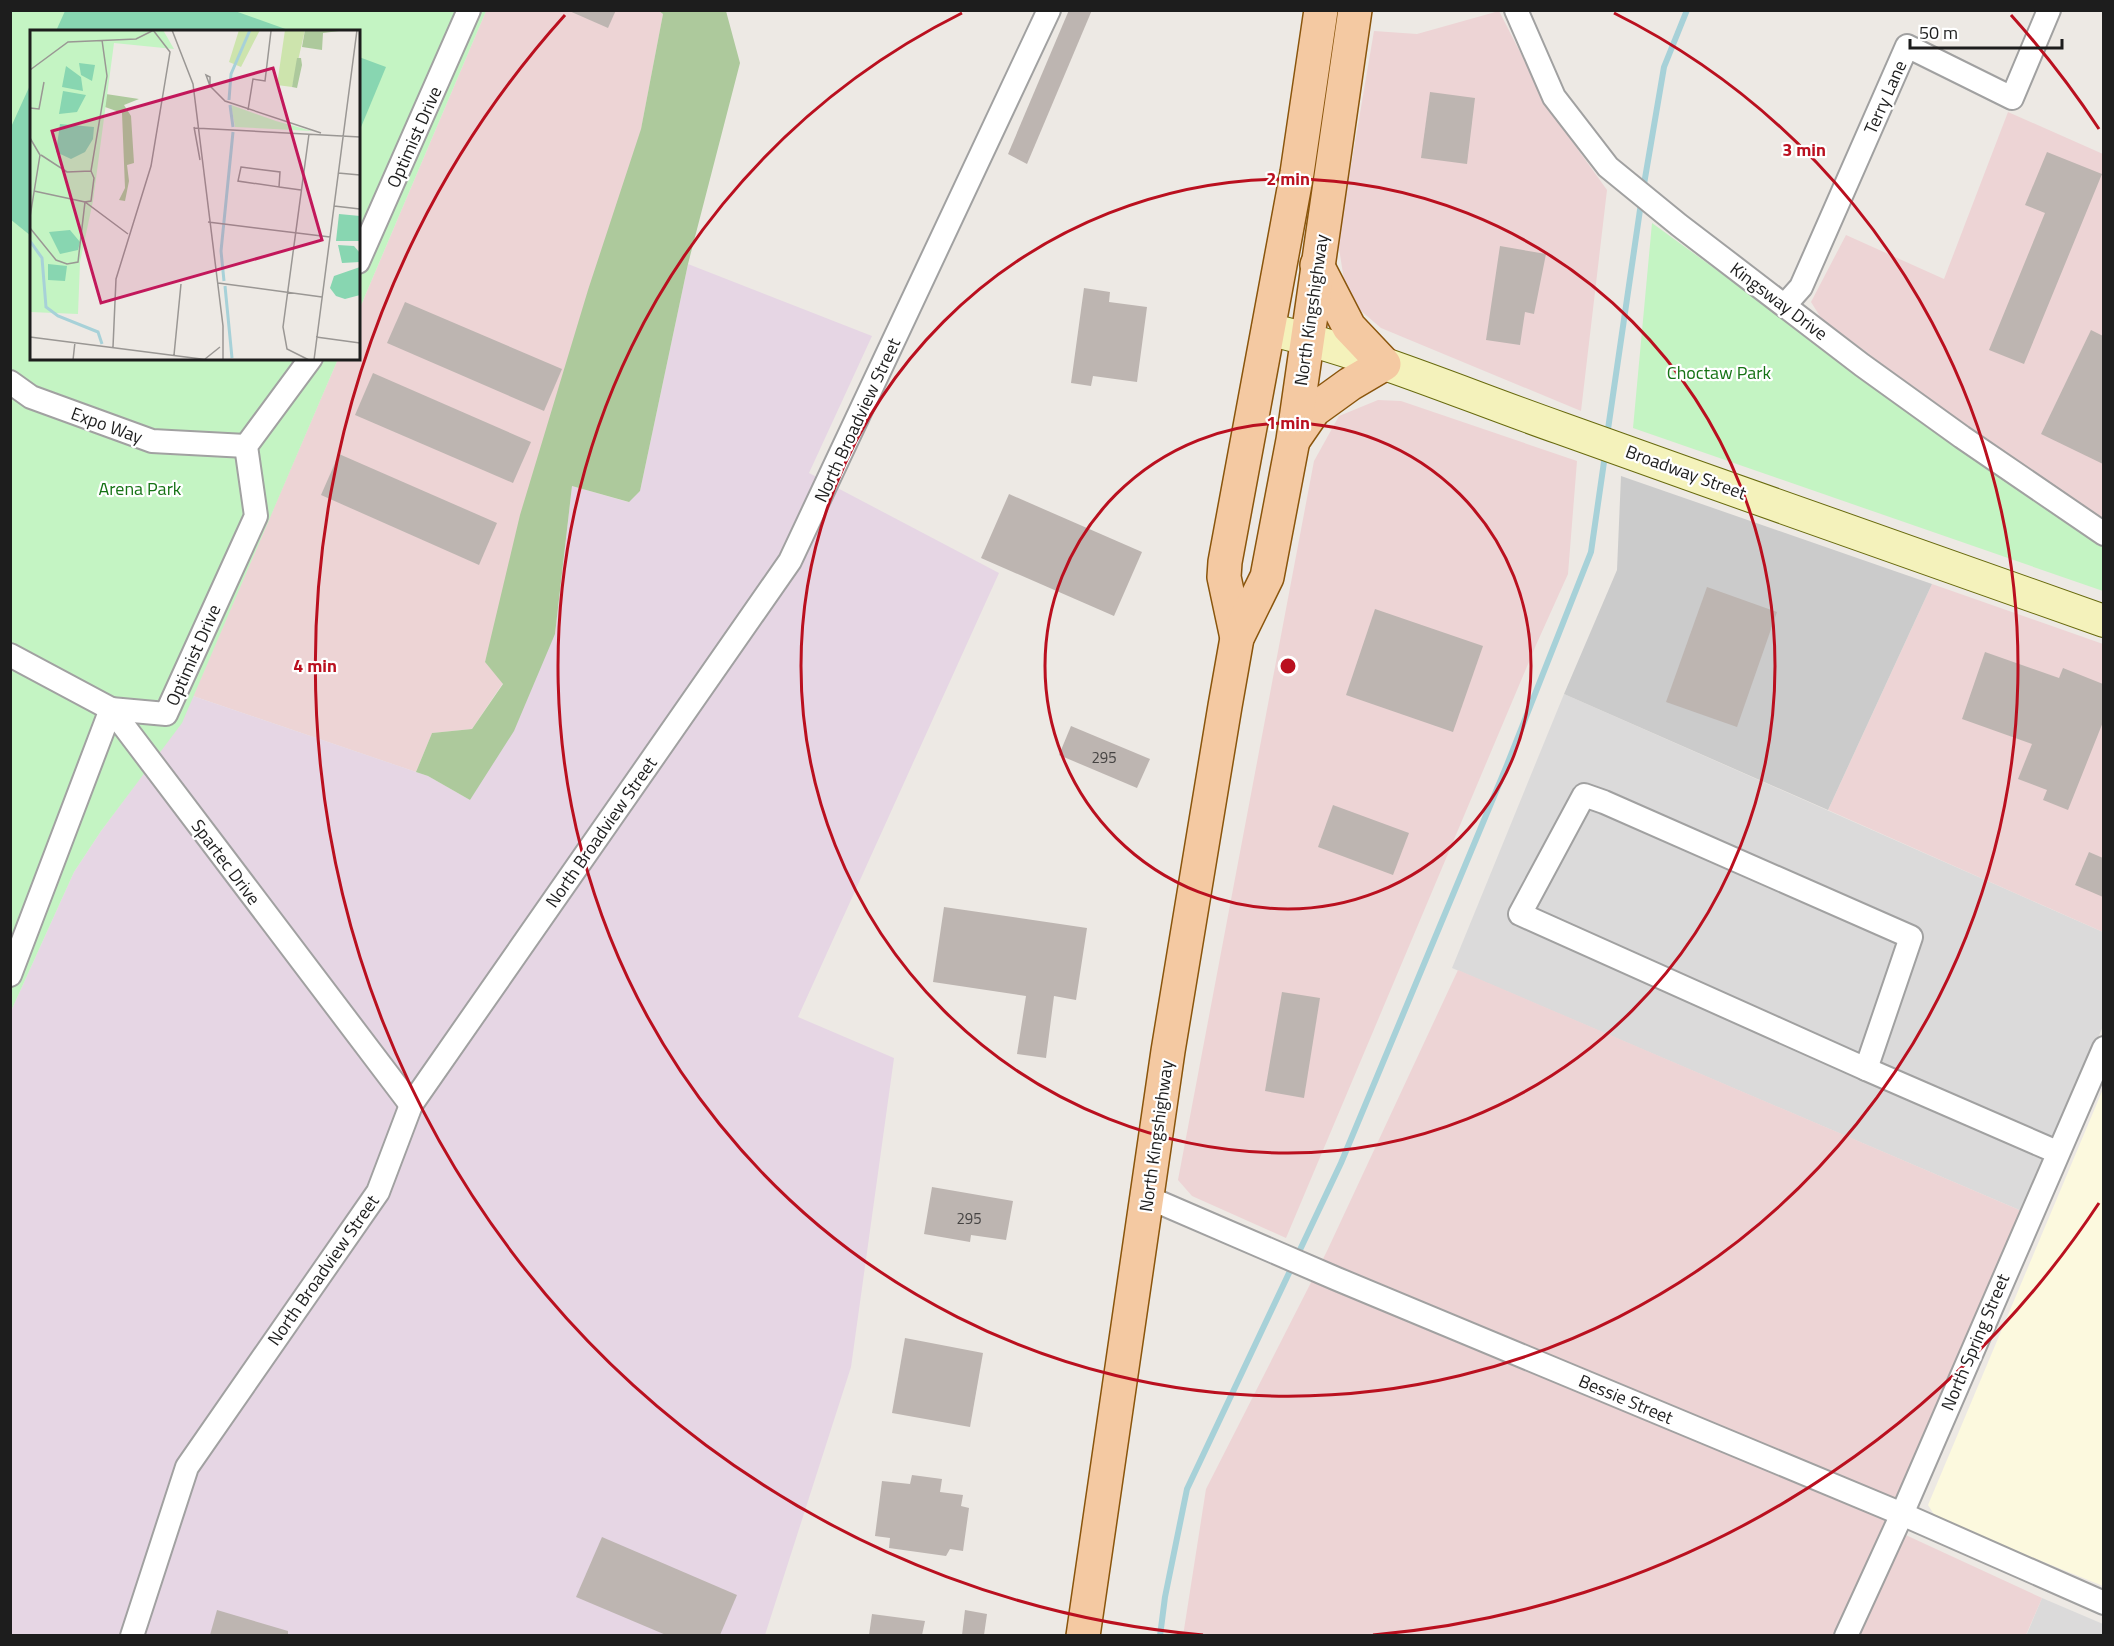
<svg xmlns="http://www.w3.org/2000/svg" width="2114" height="1646" font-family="'Titillium Web',sans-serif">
  <rect width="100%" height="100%" fill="#ede9e4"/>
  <g fill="#dbdada">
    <path d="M1564 694 2103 932V1026L2024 1212 1452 968Z"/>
    <path d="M2042 1598 2103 1624V1635L2026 1636Z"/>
  </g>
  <g fill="#edd4d5">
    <path d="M486 11H659L663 14 639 140 485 662 503 683 472 729 432 733 416 772 193 696 338 359 358 358 359 310Z"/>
    <path d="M1499 11 1551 112 1607 190 1581 411 1381 328 1347 299 1338 242 1374 31 1417 34Z"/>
    <path d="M2008 112 2103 154V520L1951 416 1821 318 1811 302 1846 235 1944 279Z"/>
    <path d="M1378 400 1401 401 1577 461 1568 574 1536 645 1286 1238 1192 1196 1178 1180 1314 461 1339 416Z"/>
    <path d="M1932 584 2103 644V932L1828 810Z"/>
    <path d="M1458 970 2024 1212 1884 1525 2042 1598 2026 1635 1183 1636 1206 1489 1327 1251Z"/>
  </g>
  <path fill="#e6d6e4" d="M688 264 872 336 809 473 999 573 798 1017 894 1058 851 1367 765 1635 11 1636V1011L74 872 101 831 181 723 193 696 428 776 470 800 555 634 572 486 628 502 640 491Z"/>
  <path fill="#fcf9de" d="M2103 1089V1586L1937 1519 1928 1505Z"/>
  <path fill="#cbcbcb" d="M1621 476 1932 584 1828 810 1564 694 1617 570Z"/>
  <path fill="#adc99c" d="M659 11H726L740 63 688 264 640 491 629 502 572 486 555 634 514 731 470 800 428 776 416 772 432 733 472 729 503 684 485 662 520 515 588 290 641 129 663 14Z"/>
  <g fill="#c4f4c3">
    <path d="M11 11H486L359 310 358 32H32V358L338 359 182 723 101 831 74 872 11 1011Z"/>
    <path d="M1652 223 1791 324 2103 535V591L1633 428Z"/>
  </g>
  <g fill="#88d6b1">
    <path d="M65 11H235L291 31H56Z"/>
    <path d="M359 57 386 67 359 132Z"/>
    <path d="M31 83V236L10 219 11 127Z"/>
  </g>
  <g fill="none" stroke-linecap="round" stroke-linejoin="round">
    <g stroke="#a7d1d8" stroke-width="6">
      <path d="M1643 190 1664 67 1687 10"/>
      <path d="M1607 436 1641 203"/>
      <path d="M1160 1636 1165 1597 1187 1489 1341 1163 1507 765 1591 552 1605 455"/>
    </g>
  </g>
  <g fill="#bdb5b1">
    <path d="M567 10H616L608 28Z"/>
    <path d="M1069 10H1092L1027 164 1008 154Z"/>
    <path d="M1430 92 1475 98 1467 164 1421 158Z"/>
    <path d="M2047 152 2102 174 2024 364 1989 350 2045 213 2025 205Z"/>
    <path d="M1500 246 1546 254 1534 314 1525 312 1520 345 1486 340Z"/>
    <path d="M1084 288 1110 292 1109 302 1147 307 1137 382 1093 376 1091 386 1071 383Z"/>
    <path d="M405 302 562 369 544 411 387 343Z"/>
    <path d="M2091 330 2103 336V464L2041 434Z"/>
    <path d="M373 373 531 442 513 483 355 415Z"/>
    <path d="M339 454 497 523 479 565 321 495Z"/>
    <path d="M1009 494 1142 552 1114 616 981 558Z"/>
    <path d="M1707 587 1777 612 1737 727 1666 702Z"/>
    <path d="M1375 609 1483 646 1453 732 1346 695Z"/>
    <path d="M1985 652 2059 678 2063 668 2103 684V722L2068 810 2043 800 2047 790 2018 779 2032 744 1962 719Z"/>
    <path d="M1071 726 1150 759 1137 788 1059 755Z"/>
    <path d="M1333 805 1409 833 1393 875 1318 847Z"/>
    <path d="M2089 852 2103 858V897L2075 885Z"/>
    <path d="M944 907 1087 928 1076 1000 1054 996 1046 1058 1017 1054 1026 996 933 982Z"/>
    <path d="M1282 992 1320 998 1304 1098 1265 1091Z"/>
    <path d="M932 1187 1013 1201 1006 1240 971 1235 970 1242 924 1234Z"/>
    <path d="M905 1338 983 1353 970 1427 892 1413Z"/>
    <path d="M912 1475 942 1479 940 1492 963 1495 961 1506 969 1508 963 1551 950 1549 946 1556 889 1548 890 1538 875 1536 882 1481 910 1484Z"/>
    <path d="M602 1537 737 1595 720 1635H666L576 1597Z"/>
    <path d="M217 1610 288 1631V1635H210Z"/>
    <path d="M965 1610 987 1614 984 1635H962Z"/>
    <path d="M872 1614 925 1621 922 1635H869Z"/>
  </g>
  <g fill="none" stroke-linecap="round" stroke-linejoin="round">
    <g stroke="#a1a1a1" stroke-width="26">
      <g id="street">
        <path d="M1516 10 1554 97 1608 167 1679 225 1862 365 1962 437 2104 534"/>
        <path d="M358 262 469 10"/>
        <path d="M1785 305 1801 287 1907 46 2012 98 2049 10"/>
        <path d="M10 382 31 397 152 441 246 446"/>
        <path d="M10 655 111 709 411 1105"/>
        <path d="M1584 795 1604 802 1911 937 1866 1069 1520 914Z"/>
        <path d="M10 975 111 709 166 714 256 516 246 446 311 358"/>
        <path d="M1866 1069 2057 1152"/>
        <path d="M1147 1197 1337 1279 1902 1514 2104 1603"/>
        <path d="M132 1636 187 1467 378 1192 411 1105 790 561 1049 10"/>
        <path d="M1846 1636 1902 1514 2104 1048"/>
      </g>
    </g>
    <g stroke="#686a0e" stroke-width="34">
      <path id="secondary" d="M1268 329C1368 353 1463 394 1560 428 1741 493 1922 557 2104 621"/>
    </g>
    <g stroke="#8a550c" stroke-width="36">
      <g id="primary">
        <path d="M1294 439 1314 410 1350 384 1384 364 1349 327 1317 265"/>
        <path d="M1237 638 1224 577 1225 562 1297 173 1321 10"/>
        <path d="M1083 1636 1168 1051 1225 706 1237 638 1267 577 1293 440 1355 10"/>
      </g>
    </g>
    <use href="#street" stroke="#fff" stroke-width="22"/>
    <use href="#secondary" stroke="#f4f2bb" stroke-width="32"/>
    <use href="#primary" stroke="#f4c9a2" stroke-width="33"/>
  </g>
  <g fill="none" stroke="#ba101f" stroke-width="3">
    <circle cx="1288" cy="666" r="243"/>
    <circle cx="1288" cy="666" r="487"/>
    <path d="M1614 13A730 730 0 1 1 962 13"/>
    <path d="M2099 1203A973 973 0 0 1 1373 1635M1203 1635A973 973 0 0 1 565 15M2011 15A973 973 0 0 1 2099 129"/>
  </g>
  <g text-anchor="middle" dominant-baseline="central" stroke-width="4.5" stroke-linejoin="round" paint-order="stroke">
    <g font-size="15" fill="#454342">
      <text x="1104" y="757">295</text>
      <text x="969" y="1218">295</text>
    </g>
    <g font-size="18" fill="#1d1d1d" stroke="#fff">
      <text transform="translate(1885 97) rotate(-66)">Terry Lane</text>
      <text transform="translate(414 137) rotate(-66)">Optimist Drive</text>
      <text transform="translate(1779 301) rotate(37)">Kingsway Drive</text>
      <text transform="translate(1311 310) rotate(-82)">North Kingshighway</text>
      <text transform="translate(857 420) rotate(-65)">North Broadview Street</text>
      <text transform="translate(107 425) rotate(20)">Expo Way</text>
      <text transform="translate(1686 472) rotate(20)">Broadway Street</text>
      <text transform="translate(193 655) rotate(-66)">Optimist Drive</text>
      <text transform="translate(601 832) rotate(-55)">North Broadview Street</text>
      <text transform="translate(226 862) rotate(53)">Spartec Drive</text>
      <text transform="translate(1156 1136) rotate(-82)">North Kingshighway</text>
      <text transform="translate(323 1270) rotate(-55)">North Broadview Street</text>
      <text transform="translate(1975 1342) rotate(-67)">North Spring Street</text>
      <text transform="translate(1626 1399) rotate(23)">Bessie Street</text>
    </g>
    <g font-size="18" fill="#157214" stroke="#fff">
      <text x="1719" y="372">Choctaw Park</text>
      <text x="140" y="488">Arena Park</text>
    </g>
  </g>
  <g transform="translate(30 30)">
    <rect width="330" height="330" fill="#ede9e4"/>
    <path d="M209 0H230L211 37 199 32ZM255 0H275L262 57 247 55Z" fill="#cde4ad"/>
    <path d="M275 0H317L293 3 292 20 272 17ZM267 28H271L272 35 267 58 262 57ZM76 64 109 69 94 75 101 86 104 133 97 135 99 151 95 171 89 170 95 158 92 83 75 77Z" fill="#adc99c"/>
    <path d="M0 0H133L144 19 84 13 63 171 50 232 48 284 0 282ZM201 75 246 91 282 101 205 97Z" fill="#c4f4c3"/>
    <path d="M49 33 65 35 62 51 51 45ZM36 36 51 47 53 61 32 57ZM33 61 56 65 47 82 29 84ZM30 94 64 97 63 109 55 122 41 129 26 122ZM309 184 330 186V211H306ZM40 200 50 212 48 220 30 224 19 202ZM308 215 324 216 330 223V232L312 233ZM18 234 37 236 35 251 18 250ZM330 237V265L315 269 306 266 300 258 304 246Z" fill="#88d6b1"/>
    <path fill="none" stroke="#a7d1d8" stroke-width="3" d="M199 70 201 44 220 0M200 75 203 97M0 211 12 228 16 277 28 286 68 302 72 314M194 251 191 221 203 102M195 256 202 328"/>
    <path fill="none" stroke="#9a9794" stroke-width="1.5" d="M142 0 163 54 193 296V330M0 40 38 12 106 9 124 0M180 56 176 45 180 47V56L195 71 291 103M0 78 9 79 14 52M218 80 223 49 235 51 241 1M164 97 170 130M164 98 330 107M279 104 253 297 257 319 279 330M0 108 10 125 0 187M11 125 37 142 61 141M211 137 250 142 249 157 208 151ZM308 143 330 145M249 157 271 160M4 161 55 172 98 204M304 176 330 179M178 192 300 207M0 198 26 230 37 234 48 232 55 172 61 171 64 148 61 141 77 46 72 10M188 253 292 267M0 307 179 330M286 307 330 313M83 317 86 249 121 136 140 22 123 0M144 325 151 254M175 329 190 317M43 330 45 312M284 330 327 0"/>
    <path fill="#c2185b" fill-opacity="0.15" stroke="#c2185b" stroke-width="3" d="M243 38 292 210 71 273 22 101Z"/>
    <rect width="330" height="330" fill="none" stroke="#1d1d1d" stroke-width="3"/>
  </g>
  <circle cx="1288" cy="666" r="9" fill="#ba101f" stroke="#fff" stroke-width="3"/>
  <g font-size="18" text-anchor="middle" font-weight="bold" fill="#ba101f" stroke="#fff" stroke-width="4.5" stroke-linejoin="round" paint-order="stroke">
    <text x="1804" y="156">3 min</text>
    <text x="1288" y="185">2 min</text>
    <text x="1288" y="429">1 min</text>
    <text x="315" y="672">4 min</text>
  </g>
  <rect width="2114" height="1646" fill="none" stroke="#1d1d1d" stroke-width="24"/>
  <path d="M1910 39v9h152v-9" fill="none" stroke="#1d1d1d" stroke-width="3"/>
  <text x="1919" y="39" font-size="18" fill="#1d1d1d" stroke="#ffffff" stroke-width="4.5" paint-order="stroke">50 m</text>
</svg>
